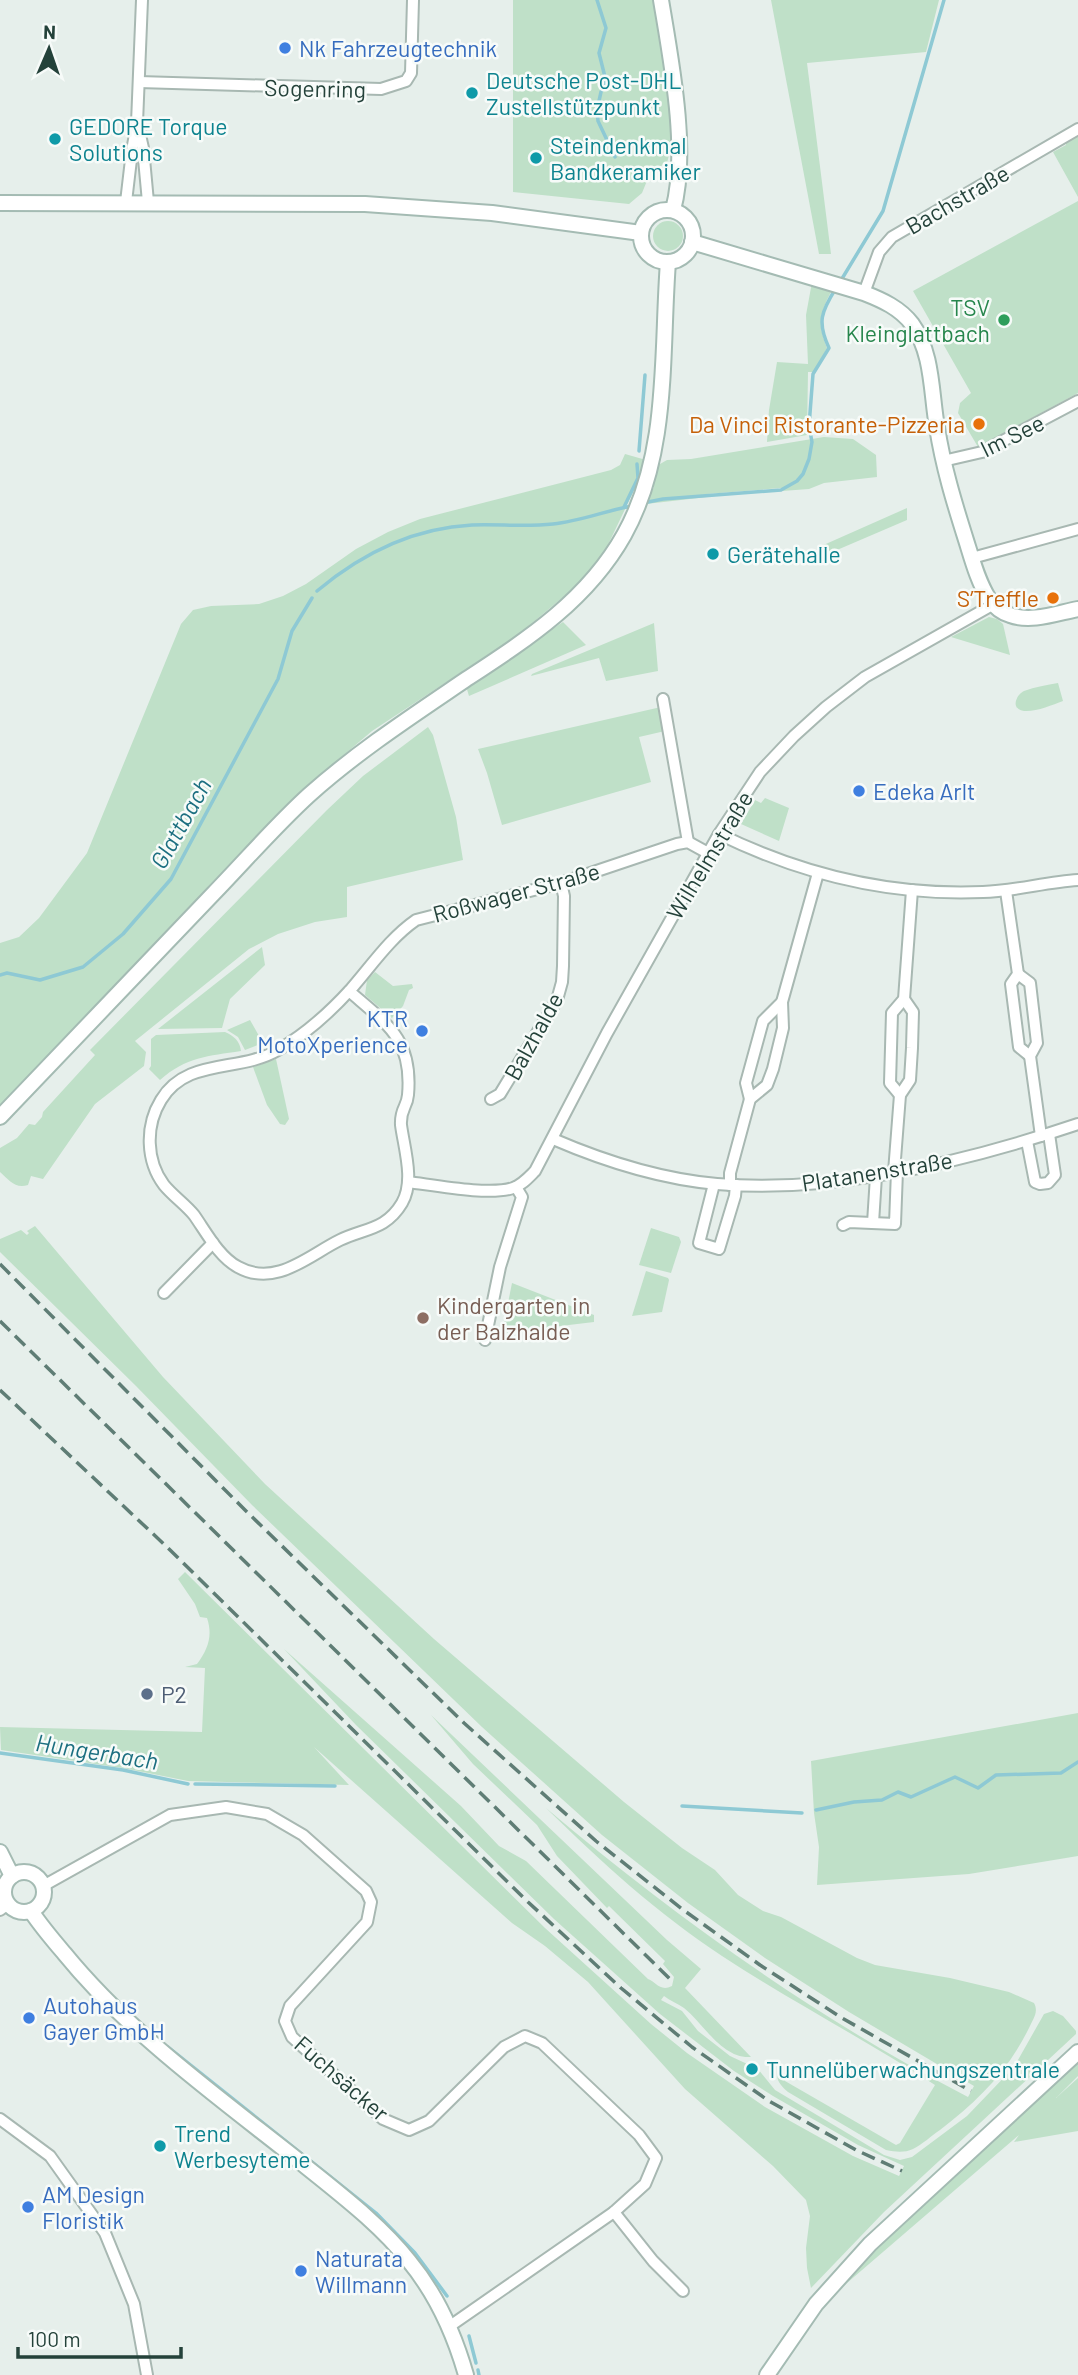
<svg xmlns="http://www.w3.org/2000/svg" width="1078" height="2375" font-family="Barlow,sans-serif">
  <rect width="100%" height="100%" fill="#e6efeb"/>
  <g fill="#bfe0c8">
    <path d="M513 0H656L673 139 667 163 651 171 642 193 629 204 513 192Z"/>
    <path d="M771 0H939L926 52 807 63 831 254H819Z"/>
    <path d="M1078 133V197L1053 152 1066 145V140Z"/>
    <path d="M1078 201V393L978 447 958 413 960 403 971 393 913 291Z"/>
    <circle cx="668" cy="236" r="15"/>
    <path d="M812 282 833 288C820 313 817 322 827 348L814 372H808L807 435 767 442 769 410 777 362 808 364 806 315Z"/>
    <path d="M824 437 853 439 876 455 877 477 824 483 809 489 782 491 781 488 707 494V497L646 504 654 487 637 484 606 549 581 582 518 635 372 731 305 788 0 1108V943L19 937 39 918 87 853 181 624 193 610 211 606 259 604 283 596 306 584 356 549 388 532 420 519 611 470 620 465 625 454 660 464 667 460 691 459Z"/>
    <path d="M907 508V520L823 556 819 547Z"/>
    <path d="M989 617 997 619 1003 624 1010 655 951 637Z"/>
    <path d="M563 622 586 645 469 696 466 686Z"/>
    <path d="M654 623 658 671 606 681 599 658 531 676 532 674Z"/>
    <path d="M1058 683 1063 701C1052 705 1036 712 1024 711 1010 709 1016 695 1024 691 1035 687 1047 685 1058 683Z"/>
    <path d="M661 707 665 731 639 737 651 782 502 825 487 773 478 749Z"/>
    <path d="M428 727 433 735 456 817 463 860 347 887V917L315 922 278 934 249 949 135 1041 146 1052 144 1066 95 1104 43 1179 31 1176 28 1185C15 1189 9 1180 0 1172V1148L17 1138 29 1124 35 1125 42 1117 43 1112 95 1055 90 1050 327 810 363 776Z"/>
    <path d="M765 798 789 808 779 841 741 824 755 800 761 803Z"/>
    <path d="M262 947 265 965 230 999 222 1028 158 1029Z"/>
    <path d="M375 972 393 986 412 984 413 988 409 990 403 1006 392 1018 365 995 367 980Z"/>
    <path d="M250 1020 263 1043 245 1050 238 1037 227 1030Z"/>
    <path d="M225 1032C234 1036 240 1041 241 1051 208 1056 186 1057 160 1080L149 1069 151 1066V1039L156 1035Z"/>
    <path d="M276 1059 289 1119 285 1125 280 1124 267 1105 253 1067Z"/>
    <path d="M35 1226 163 1377 265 1484 434 1639 624 1802 682 1848 715 1870 738 1895 763 1911 781 1917 857 1958 875 1965 950 1978 1009 1992 1034 2003C1039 2012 1033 2019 1029 2028 1008 2071 978 2101 940 2130 931 2136 923 2144 913 2149 904 2153 896 2152 886 2150L788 2092C781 2086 774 2079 779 2070L785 2081 896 2145 900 2143 935 2085C866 2040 792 2002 722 1956 657 1913 601 1862 546 1808 676 1918 816 2018 968 2097L974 2086 849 2012 765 1958 688 1903 602 1835 482 1727 252 1505 136 1386 0 1252V1239L21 1230 27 1235 29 1233 27 1231Z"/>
    <path d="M651 1228 679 1237 681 1242 671 1273 639 1265Z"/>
    <path d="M646 1271 668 1278 669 1280 662 1312 632 1316Z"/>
    <path d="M512 1283 594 1315V1322L502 1333Z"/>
    <path d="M185 1572 545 1928 651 2024 687 2053 765 2107 853 2156 899 2176 904 2166 858 2145 773 2096 734 2071 660 2014 554 1919 356 1725 284 1649 461 1806 499 1846 526 1861 648 1979C656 1982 660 1992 672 1986L674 1977 663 1964 665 1961 609 1906 607 1908 557 1856 537 1825 473 1764 431 1715 667 1940 701 1969 685 1988 751 2057C722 2059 704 2024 684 2008 677 2003 670 2001 664 1996L661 2000 682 2011 698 2031 730 2056 758 2069 775 2090 884 2155 900 2160 912 2157 967 2116 1014 2067 1044 2014 1053 2011 1063 2016 1076 2031V2034L884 2212 811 2288 807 2268 806 2248 810 2216 806 2200 773 2166 685 2089 588 1982 545 1946 512 1923 314 1747 349 1785 188 1781 123 1768 1 1750 0 1727 202 1732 205 1668 185 1667 197 1664C208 1649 213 1636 207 1618L200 1617 195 1604 178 1579Z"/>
    <path d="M1078 1713V1856L969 1874 817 1885 819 1847 814 1813 811 1761Z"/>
    <path d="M1078 2060V2076L1056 2098 1078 2078V2131L1014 2142 1019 2135 840 2289 843 2282 893 2228Z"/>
  </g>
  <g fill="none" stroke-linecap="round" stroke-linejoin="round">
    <g stroke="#8ec9d4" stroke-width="3.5">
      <path d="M597 0 606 28 599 53 606 81 601 92 597 110 598 121 615 157"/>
      <path d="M840 282 883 211 944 0"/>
      <path d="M639 451 645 375"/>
      <path d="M643 503 663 499 781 490 797 481 803 474 809 459 812 442 809 426 813 374 829 348C817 322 821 312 836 288"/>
      <path d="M624 507 638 478 637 464"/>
      <path d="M317 591C361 554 414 528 472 525 499 524 526 527 553 524 580 521 605 511 632 506"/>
      <path d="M0 975 7 973 40 980 83 967 123 934 171 879 278 679 292 631 312 598"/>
      <path d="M0 1753 123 1770 188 1784"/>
      <path d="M195 1784 335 1786"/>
      <path d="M682 1806 802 1813"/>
      <path d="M816 1810 854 1802 882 1800 898 1792 911 1797 955 1777 978 1788 996 1775 1061 1773 1078 1762"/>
      <path d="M168 2047 376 2213 415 2253 447 2296"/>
      <path d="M469 2336 476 2363"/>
      <path d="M478 2370 479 2375"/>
    </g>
    <g stroke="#a8b8b2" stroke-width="14">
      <g id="street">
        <path d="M139 82 381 89 406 81 411 73 413 0"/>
        <path d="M138 126 143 148 148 202"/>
        <path d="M126 202 132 151 137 123 142 0"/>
        <path d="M864 293 879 252 892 237 1078 129"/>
        <path d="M943 461 982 452 1078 401"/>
        <path d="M972 558 1078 529"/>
        <path d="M663 699 688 842"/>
        <path d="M719 834C801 874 891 896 983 892 1015 891 1046 882 1078 880"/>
        <path d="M1006 891 1018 974 1011 984 1019 1047 1030 1056"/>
        <path d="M1018 974 1030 983 1037 1043 1030 1056 1041 1136"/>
        <path d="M349 991C387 1024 413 1039 408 1095 407 1108 400 1108 401 1125 404 1148 415 1181 402 1203 386 1230 365 1228 340 1240 309 1255 276 1288 238 1267 219 1257 206 1232 194 1215 185 1204 173 1196 164 1185 146 1161 145 1126 161 1100 187 1057 239 1073 278 1050 306 1034 330 1012 351 989 372 965 390 938 416 920L561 883 677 844 688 842 708 853"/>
        <path d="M900 1095 890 1083 892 1013 904 999 912 890"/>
        <path d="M491 1099 500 1094 557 1000 562 982 563 966 564 896 561 883"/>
        <path d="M750 1099 746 1083 763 1021 782 1002 818 873"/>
        <path d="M553 1139C604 1161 661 1179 717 1184 834 1194 968 1161 1078 1124"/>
        <path d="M1027 1141 1035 1182 1040 1184 1048 1183 1055 1175 1049 1134"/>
        <path d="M894 1172 900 1095 910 1080 912 1048 913 1012 904 999"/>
        <path d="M408 1182C433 1185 490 1196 513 1188 522 1185 528 1178 535 1171L607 1033 719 834 760 772 794 736 826 707 865 677 994 604"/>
        <path d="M714 1184 699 1243 719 1249 735 1196 736 1185"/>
        <path d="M730 1185V1173L750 1099 767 1085 773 1069 783 1028 782 1002"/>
        <path d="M873 1223 876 1176"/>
        <path d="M843 1225 849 1222 895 1224 897 1171"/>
        <path d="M164 1293 213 1243"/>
        <path d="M485 1340 500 1267 522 1197 516 1187"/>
        <path d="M43 1886 170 1815 226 1807 267 1814 303 1835 366 1891 371 1902 367 1922 290 2006 285 2021 292 2037 383 2119 409 2130 429 2121 504 2047 525 2036 542 2043 639 2135 656 2158 645 2184 614 2212 450 2326"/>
        <path d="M0 1910 8 1904"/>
        <path d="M0 2119 50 2156 105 2233 134 2304 147 2375"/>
        <path d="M614 2212 653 2261 683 2291"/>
      </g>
    </g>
    <g stroke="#a4bbb3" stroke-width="18">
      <g id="secondary">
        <path d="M661 0C671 60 689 152 673 210"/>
        <path d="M0 203 365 204 492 213 641 233"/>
        <circle cx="667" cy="236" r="26"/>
        <path d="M692 242 864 293C882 300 900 308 912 324 933 353 931 393 937 427 943 466 954 502 966 540 972 559 978 582 989 599 994 606 1002 613 1010 615 1031 623 1057 613 1078 609"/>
        <path d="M0 1117C71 1043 142 968 213 894 245 861 275 826 309 795 357 752 412 716 465 680 526 640 587 601 624 535 670 453 661 353 668 262"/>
        <path d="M0 1852 12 1876"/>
        <circle cx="24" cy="1892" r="20"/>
        <path d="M31 1911C41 1926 52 1939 64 1953 130 2034 217 2096 299 2161 337 2192 379 2223 409 2261 437 2295 454 2333 466 2375"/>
        <path d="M767 2375 816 2304 870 2244 1078 2052"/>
      </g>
    </g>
    <use href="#street" stroke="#fff" stroke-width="10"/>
    <use href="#secondary" stroke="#fff" stroke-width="14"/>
    <g stroke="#5f7d75" stroke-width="3.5" stroke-dasharray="14 7" stroke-linecap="butt">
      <path d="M0 1264 245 1510 464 1723 596 1841 682 1909 760 1965 842 2018 971 2091"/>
      <path d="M0 1321 674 1983"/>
      <path d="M0 1390 167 1547 528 1902 621 1988 692 2047 769 2101 856 2150 902 2171"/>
    </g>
  </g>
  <g fill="#3f7fe0" stroke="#f7fbf9" stroke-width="2.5">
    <circle cx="285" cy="48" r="7"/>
    <circle cx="859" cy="791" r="7"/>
    <circle cx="422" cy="1031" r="7"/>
    <circle cx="29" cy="2018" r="7"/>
    <circle cx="28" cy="2207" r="7"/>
    <circle cx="301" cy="2271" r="7"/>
  </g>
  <g fill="#0f9aa8" stroke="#f7fbf9" stroke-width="2.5">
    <circle cx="472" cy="93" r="7"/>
    <circle cx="55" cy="139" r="7"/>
    <circle cx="536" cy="158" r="7"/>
    <circle cx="713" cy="554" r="7"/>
    <circle cx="752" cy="2069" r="7"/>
    <circle cx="160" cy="2146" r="7"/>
  </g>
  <circle fill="#2e9e5b" stroke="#f7fbf9" stroke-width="2.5" cx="1004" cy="320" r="7"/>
  <g fill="#e8710a" stroke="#f7fbf9" stroke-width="2.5">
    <circle cx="979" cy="424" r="7"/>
    <circle cx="1053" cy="598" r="7"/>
  </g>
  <circle fill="#8d6e63" stroke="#f7fbf9" stroke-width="2.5" cx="423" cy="1318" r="7"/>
  <circle fill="#5c6f8a" stroke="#f7fbf9" stroke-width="2.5" cx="147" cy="1694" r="7"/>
  <g text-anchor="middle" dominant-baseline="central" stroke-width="5" stroke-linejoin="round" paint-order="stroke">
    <g font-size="23" fill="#366cbe" stroke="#f7fbf9" text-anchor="start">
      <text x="299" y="48">Nk Fahrzeugtechnik</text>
      <text x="873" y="791">Edeka Arlt</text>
      <text x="408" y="1018" text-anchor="end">KTR<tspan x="408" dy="26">MotoXperience</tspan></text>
      <text x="43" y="2005">Autohaus<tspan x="43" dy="26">Gayer GmbH</tspan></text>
      <text x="42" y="2194">AM Design<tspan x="42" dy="26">Floristik</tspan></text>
      <text x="315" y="2258">Naturata<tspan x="315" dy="26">Willmann</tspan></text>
    </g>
    <g font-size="23" fill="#0d838f" stroke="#f7fbf9" text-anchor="start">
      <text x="486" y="80">Deutsche Post-DHL<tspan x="486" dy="26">Zustellstützpunkt</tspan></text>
      <text x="69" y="126">GEDORE Torque<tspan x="69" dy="26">Solutions</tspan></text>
      <text x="550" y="145">Steindenkmal<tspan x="550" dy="26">Bandkeramiker</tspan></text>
      <text x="727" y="554">Gerätehalle</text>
      <text x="766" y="2069">Tunnelüberwachungszentrale</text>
      <text x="174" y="2133">Trend<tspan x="174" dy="26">Werbesyteme</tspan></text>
    </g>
    <g font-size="23" fill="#24423a" stroke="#f7fbf9">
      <text transform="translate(315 88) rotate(1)">Sogenring</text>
      <text transform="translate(957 199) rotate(-30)">Bachstraße</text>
      <text transform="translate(1012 435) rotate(-26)">Im See</text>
      <text transform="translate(709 855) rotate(-59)">Wilhelmstraße</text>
      <text transform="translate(516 892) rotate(-15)">Roßwager Straße</text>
      <text transform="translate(533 1036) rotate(-61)">Balzhalde</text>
      <text transform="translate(877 1171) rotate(-9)">Platanenstraße</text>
      <text transform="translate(342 2078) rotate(41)">Fuchsäcker</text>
    </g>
    <g font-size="23" fill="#27864d" stroke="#f7fbf9" text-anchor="end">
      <text x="990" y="307">TSV<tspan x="990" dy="26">Kleinglattbach</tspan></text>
    </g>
    <g font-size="23" fill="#c56008" stroke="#f7fbf9" text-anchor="end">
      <text x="965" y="424">Da Vinci Ristorante-Pizzeria</text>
      <text x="1039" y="598">S’Treffle</text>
    </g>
    <g font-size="23" fill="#785e54" stroke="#f7fbf9" text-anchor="start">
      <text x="437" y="1305">Kindergarten in<tspan x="437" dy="26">der Balzhalde</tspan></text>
    </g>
    <g font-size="23" fill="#4e5e75" stroke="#f7fbf9" text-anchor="start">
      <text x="161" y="1694">P2</text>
    </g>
    <g font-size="24" font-style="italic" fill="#1c6f80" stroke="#f7fbf9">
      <text transform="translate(180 823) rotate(-61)">Glattbach</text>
      <text transform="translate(97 1751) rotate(9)">Hungerbach</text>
    </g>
  </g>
  <g transform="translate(49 49) rotate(2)" stroke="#f7fbf9" stroke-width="5" paint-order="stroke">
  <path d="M0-5L12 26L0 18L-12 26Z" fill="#24423a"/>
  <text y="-10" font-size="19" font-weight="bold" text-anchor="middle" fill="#24423a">N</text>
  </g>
  <path d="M18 2347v10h163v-10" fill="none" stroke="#24423a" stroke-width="3.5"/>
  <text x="28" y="2347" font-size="21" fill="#24423a" stroke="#f7fbf9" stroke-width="5" paint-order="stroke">100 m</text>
</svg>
